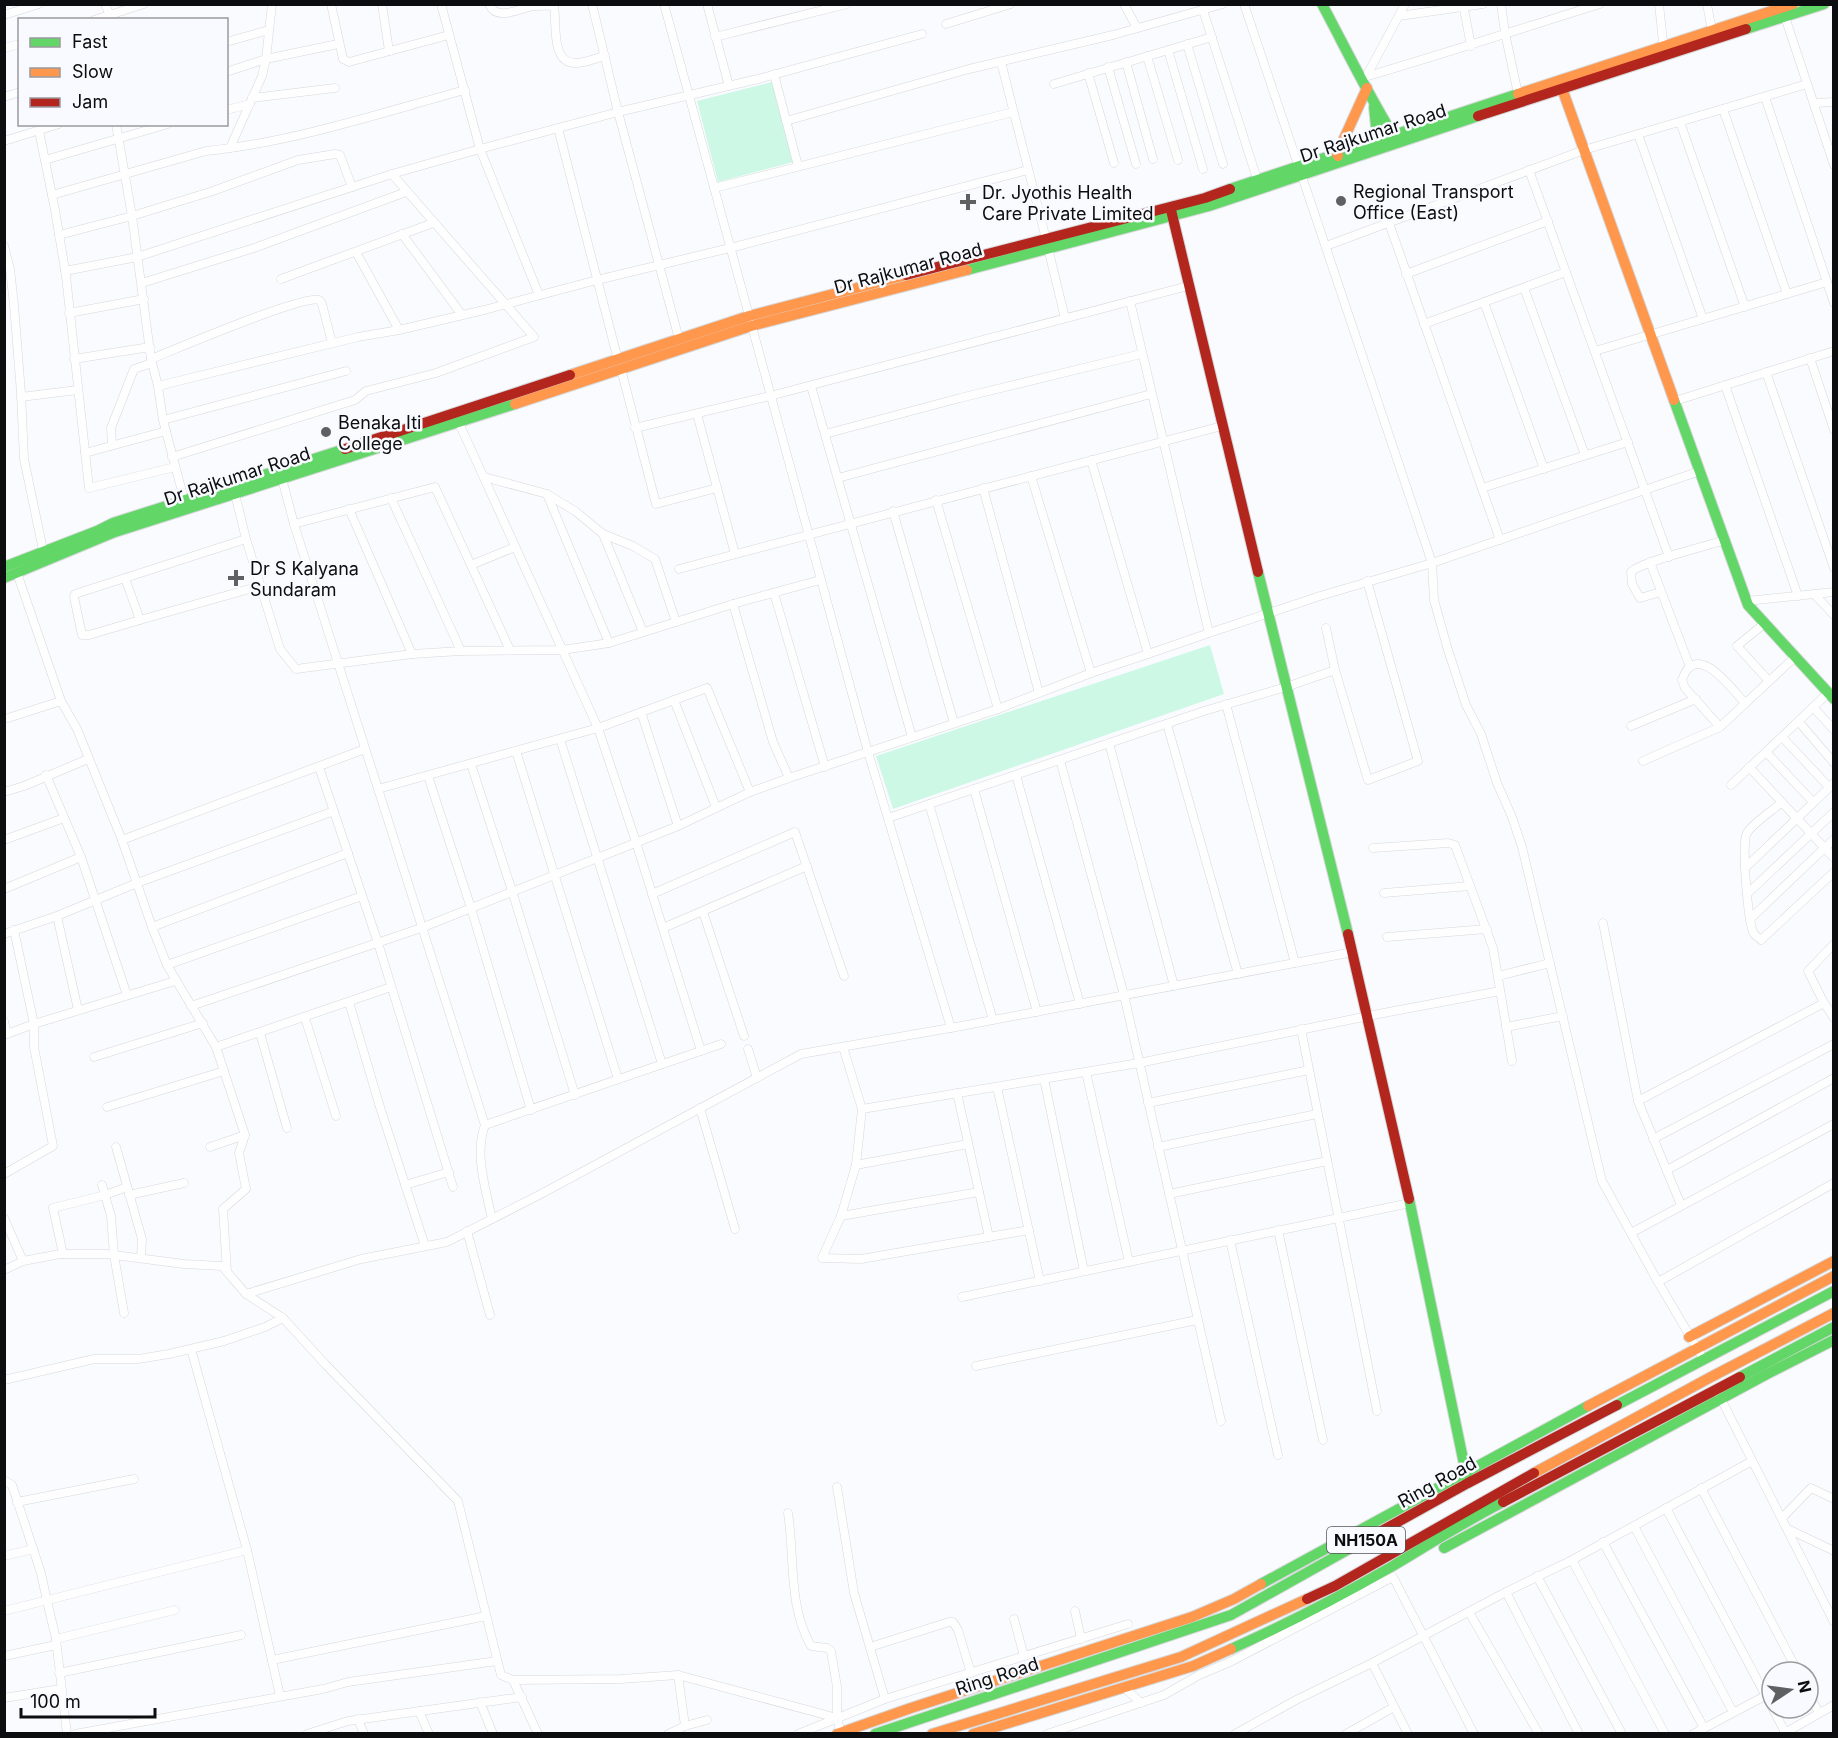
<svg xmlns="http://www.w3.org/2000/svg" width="1838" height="1738" font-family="Inter,sans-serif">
  <rect width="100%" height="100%" fill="#f9fbfe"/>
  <g fill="#cef8e6">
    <path d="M772 82 793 162 718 182 697 101Z"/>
    <path d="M1210 645 1224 694 893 809 876 756Z"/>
  </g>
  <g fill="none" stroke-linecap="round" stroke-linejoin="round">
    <g stroke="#d6d8da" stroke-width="9">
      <g id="street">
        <path d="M105 4 112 20"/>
        <path d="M331 4 343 59 349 62 449 35"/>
        <path d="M382 4 389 51"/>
        <path d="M441 4 480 149 539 295"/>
        <path d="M489 4C496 21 516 10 529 7 537 5 545 6 554 6 557 21 550 64 576 63 585 63 596 58 605 56"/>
        <path d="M592 4 618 112 679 339"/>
        <path d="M664 4 868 752 951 1028"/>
        <path d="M707 4 729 86"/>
        <path d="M1124 4 1137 28"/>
        <path d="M1244 4 1432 563 1434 600 1448 650 1466 705 1481 734 1497 783 1512 817 1522 847 1602 1181 1658 1282 1704 1360"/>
        <path d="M1463 4 1471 46"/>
        <path d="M1501 4 1505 33 1518 94"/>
        <path d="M1659 4 1664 51"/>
        <path d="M1707 4 1712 31"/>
        <path d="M1203 10 1257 179"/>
        <path d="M1784 14 1834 165"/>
        <path d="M4 15 39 4"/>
        <path d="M1399 16 1483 4"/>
        <path d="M94 20 144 4"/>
        <path d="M946 24 1011 4"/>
        <path d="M715 37 847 4"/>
        <path d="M226 42 269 30"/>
        <path d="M1187 44 1223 164"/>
        <path d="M4 48 20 44"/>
        <path d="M1168 50 1203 169"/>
        <path d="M1147 56 1178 160"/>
        <path d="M1001 62 1046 239"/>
        <path d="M1126 62 1153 159"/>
        <path d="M1108 67 1136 164"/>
        <path d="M226 72 266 59 338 44"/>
        <path d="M1088 73 1114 163"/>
        <path d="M774 74 798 166"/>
        <path d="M1368 76C1446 53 1523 28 1600 4"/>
        <path d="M1366 77 1405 4"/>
        <path d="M1054 84 1212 37"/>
        <path d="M4 97 20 92"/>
        <path d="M1765 97 1834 303"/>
        <path d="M252 98 335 88"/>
        <path d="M1814 103 1834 102"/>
        <path d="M1723 109 1787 294"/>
        <path d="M226 110 250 104"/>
        <path d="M786 121 969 69 1113 35 1223 4"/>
        <path d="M1680 122 1745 307"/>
        <path d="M116 124 132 216 151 359 158 386 163 420 185 503"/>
        <path d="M558 128 618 360"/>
        <path d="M39 131 55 210 66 276 89 488 175 467"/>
        <path d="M1638 134 1703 319"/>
        <path d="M4 141 59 124"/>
        <path d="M230 148 262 76 266 59 272 4"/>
        <path d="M45 160 168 124"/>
        <path d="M1529 170 1669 557"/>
        <path d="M714 188 1013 112"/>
        <path d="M52 195 206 151C294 142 380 113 465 90"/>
        <path d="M1389 223 1500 540"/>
        <path d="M402 234 462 315"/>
        <path d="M59 235 132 216 213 191 298 160 335 154 340 155 352 187"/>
        <path d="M4 246 10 269 14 305 21 393 24 459 43 550"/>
        <path d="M1326 246 1584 150 1807 84"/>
        <path d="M1048 248 1065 318"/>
        <path d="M356 252 399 330"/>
        <path d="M65 271 137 257 392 174 480 149 618 112 762 78 922 34"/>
        <path d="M1406 274 1548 221"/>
        <path d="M281 279 433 223"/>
        <path d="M142 283 254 248 406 192"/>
        <path d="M1524 288 1585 455"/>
        <path d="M1130 301 1209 633"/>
        <path d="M1484 302 1544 469"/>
        <path d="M69 313 144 299"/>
        <path d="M1424 324 1566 272"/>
        <path d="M1595 351 1827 282"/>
        <path d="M1810 358 1834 430"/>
        <path d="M74 359 150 347"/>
        <path d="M151 359C176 349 302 295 319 300L322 304 332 343"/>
        <path d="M621 369 656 504 717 488"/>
        <path d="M1766 372 1834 568"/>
        <path d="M1725 385 1798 596"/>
        <path d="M158 386 358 337 399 330 484 310 597 280 730 248 1028 170"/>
        <path d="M811 386 912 737"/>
        <path d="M21 397 77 390"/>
        <path d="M1675 401 1834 351"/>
        <path d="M697 414 735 554"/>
        <path d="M163 420 346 371"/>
        <path d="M458 421 598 728 636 842 701 1051"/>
        <path d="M635 428 770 396 1188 286"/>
        <path d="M825 434 960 398 1141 354"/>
        <path d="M112 445 111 428 134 369 152 363"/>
        <path d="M85 453 166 431"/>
        <path d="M172 457 355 400 366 391 436 373 534 337 392 174"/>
        <path d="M1091 460 1148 654"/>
        <path d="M281 475 294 524 338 663 485 1125C474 1154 486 1190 492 1219"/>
        <path d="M1031 476 1091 673"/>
        <path d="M484 477 547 494 575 511 603 534 633 546 655 559 676 622"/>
        <path d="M838 478 1151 394"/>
        <path d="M983 488 1039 693"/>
        <path d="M1482 488 1628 442"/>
        <path d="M235 494 246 539 280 649 296 669 412 654 461 651 562 650 609 643 733 604 820 580"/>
        <path d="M547 494 609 643"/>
        <path d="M391 498 461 651"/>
        <path d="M936 500 998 709"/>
        <path d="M349 509 412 654"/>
        <path d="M893 511 954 723"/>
        <path d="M294 524 435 487 510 650"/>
        <path d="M603 534 643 632"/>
        <path d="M246 539 125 578 140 620 260 586"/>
        <path d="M1650 562 1690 667"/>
        <path d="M471 565 515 547"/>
        <path d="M679 569 1222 426"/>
        <path d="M17 573 61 701 77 729 122 840 152 927 167 965 216 1047 245 1135 239 1153 246 1189 223 1209 227 1272"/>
        <path d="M125 578 75 594 74 597 82 635H89L140 620"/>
        <path d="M1661 592 1640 598 1632 584 1631 572C1640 562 1707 546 1725 540"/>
        <path d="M774 593 825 767"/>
        <path d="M1814 594 1834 615"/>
        <path d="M1747 601 1834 592"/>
        <path d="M733 604 773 742 789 778"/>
        <path d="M1765 623 1737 646 1769 681"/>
        <path d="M1326 628 1335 670 1368 780 1418 761 1367 581"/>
        <path d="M674 700 716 807"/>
        <path d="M1226 704 1295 963"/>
        <path d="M1813 707 1834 730"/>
        <path d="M641 712 678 826"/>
        <path d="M8 718 61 701"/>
        <path d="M1799 722 1834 763"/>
        <path d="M1167 724 1238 974"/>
        <path d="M1631 726 1696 699"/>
        <path d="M1720 727 1685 688 1682 680C1696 639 1731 688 1745 703"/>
        <path d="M1782 737 1829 787"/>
        <path d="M560 739 662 1064"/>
        <path d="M1109 743 1174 986"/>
        <path d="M516 751 618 1079"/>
        <path d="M1766 752 1813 802"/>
        <path d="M1060 760 1124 995 1221 1421"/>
        <path d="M1643 761 1720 727 1795 657"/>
        <path d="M471 764 512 891 575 1095"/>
        <path d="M319 767 378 943 453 1187"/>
        <path d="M1749 767 1834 858"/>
        <path d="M46 775 81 857 127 995"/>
        <path d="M1016 775 1080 1004"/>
        <path d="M428 776 471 908 531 1110"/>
        <path d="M1731 785 1828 693"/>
        <path d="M378 789 598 728 707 688 750 792"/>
        <path d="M974 789 1037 1012"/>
        <path d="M4 792 24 786 88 759"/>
        <path d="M1782 802C1772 811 1753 823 1747 833 1741 842 1748 925 1754 934 1756 936 1759 938 1761 940L1834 872"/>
        <path d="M929 804 993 1020"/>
        <path d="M888 818 1204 711 1286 687 1335 670"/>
        <path d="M4 840 64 818"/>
        <path d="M122 840 365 749"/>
        <path d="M1373 848 1448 843 1455 845 1493 948 1512 1061"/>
        <path d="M1745 868 1834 783"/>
        <path d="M4 889 81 857"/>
        <path d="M1384 893 1470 886"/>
        <path d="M652 894 795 832 844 976"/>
        <path d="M1747 894 1834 812"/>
        <path d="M703 912 744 1036"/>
        <path d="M57 916 78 1010"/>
        <path d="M1750 919 1834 839"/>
        <path d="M1603 923 1638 1101 1681 1205"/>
        <path d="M152 927 348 853"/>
        <path d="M663 928 807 866"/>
        <path d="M4 934 57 916 137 883 334 811"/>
        <path d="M1387 937 1487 929"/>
        <path d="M1834 944 1808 971 1824 1003 1834 1018"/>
        <path d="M167 965 362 896"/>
        <path d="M1498 976 1550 963"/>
        <path d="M349 1002 379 1104 425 1246"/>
        <path d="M191 1006 421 928 678 826 750 792 789 778 998 709 1091 673 1148 654 1209 633 1320 596 1432 563 1700 471"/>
        <path d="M305 1018 336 1116"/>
        <path d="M4 1021 7 1034"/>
        <path d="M1506 1027 1563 1016"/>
        <path d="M1301 1029 1377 1411"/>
        <path d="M260 1033 287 1128"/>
        <path d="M4 1035 34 1024 175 981"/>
        <path d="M216 1047 391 987"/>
        <path d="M843 1047 862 1109 856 1165 841 1216 822 1258 861 1259 1029 1230"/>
        <path d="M748 1049 757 1078"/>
        <path d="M94 1057 203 1023"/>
        <path d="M1086 1072 1129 1262"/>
        <path d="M1044 1079 1084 1271"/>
        <path d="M997 1087 1040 1281"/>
        <path d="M957 1093 989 1237"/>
        <path d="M1638 1101 1824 1003"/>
        <path d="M1148 1103 1309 1070"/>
        <path d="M107 1107 224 1071"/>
        <path d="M700 1108 735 1229"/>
        <path d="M862 1109 1139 1063 1368 1016 1500 991"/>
        <path d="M485 1125 721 1044"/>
        <path d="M1653 1139 1834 1044"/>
        <path d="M116 1147 142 1239 141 1258"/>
        <path d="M210 1147 245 1135"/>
        <path d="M1158 1147 1317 1114"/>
        <path d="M856 1165 968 1144"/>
        <path d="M1667 1170 1834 1078"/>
        <path d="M4 1174 53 1146 34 1047V1024L14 930"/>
        <path d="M102 1185 111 1216 114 1255 124 1313"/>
        <path d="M405 1185 449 1172"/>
        <path d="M1169 1194 1327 1161"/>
        <path d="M129 1195 184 1183"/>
        <path d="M841 1216 979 1192"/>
        <path d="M4 1218 23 1261"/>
        <path d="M1278 1230 1323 1440"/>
        <path d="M467 1231 490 1315"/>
        <path d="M1631 1233 1834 1124"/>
        <path d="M1230 1240 1278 1455"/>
        <path d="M63 1254 53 1208 105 1195 127 1187"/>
        <path d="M4 1270 23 1261 60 1254H106L184 1264 222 1266 246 1294 283 1318 326 1365 458 1501 501 1675 513 1680 621 1679 678 1675 837 1718 841 1734"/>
        <path d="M1658 1282 1834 1183"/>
        <path d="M246 1294 361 1259 447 1242 541 1194 801 1054 956 1027 1353 952"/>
        <path d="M962 1297 1410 1203"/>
        <path d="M191 1349 247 1550 280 1696"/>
        <path d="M976 1366 1197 1320"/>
        <path d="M4 1380 94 1359H138L169 1354 224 1341 265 1327 283 1318"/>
        <path d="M1719 1395 1834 1622"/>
        <path d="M4 1480 12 1485 41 1573 47 1601 56 1639 67 1734"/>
        <path d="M837 1487 854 1593 885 1699"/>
        <path d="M1701 1488 1798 1672"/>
        <path d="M17 1502 134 1479"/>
        <path d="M1666 1508 1785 1732"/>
        <path d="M788 1513C795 1558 788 1606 811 1646L827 1648 831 1651 837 1687V1718"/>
        <path d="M1782 1518 1811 1488 1834 1499"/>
        <path d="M1634 1526 1733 1712"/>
        <path d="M1788 1529 1834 1551"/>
        <path d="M1603 1542 1704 1728"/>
        <path d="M4 1556 33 1549"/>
        <path d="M1572 1560 1665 1734"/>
        <path d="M1537 1576 1622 1734"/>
        <path d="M1506 1592 1579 1734"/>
        <path d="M4 1611 247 1550"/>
        <path d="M1075 1611 1081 1639"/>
        <path d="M1469 1612 1539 1734"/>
        <path d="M1014 1619 1024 1656"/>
        <path d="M56 1639 175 1610"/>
        <path d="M870 1647 949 1622H953L958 1630 971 1673"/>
        <path d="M4 1656 56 1645"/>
        <path d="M272 1660 486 1616"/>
        <path d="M1372 1663 1408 1734"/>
        <path d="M59 1673 241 1635"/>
        <path d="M678 1675 685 1726"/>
        <path d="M513 1680 538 1734"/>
        <path d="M1125 1688 1141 1703"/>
        <path d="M1808 1692 1819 1713"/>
        <path d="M4 1698 60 1689"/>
        <path d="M480 1702 493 1734"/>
        <path d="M419 1711 429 1734"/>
        <path d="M358 1719 364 1734"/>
        <path d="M75 1734 323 1689 348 1682 497 1661"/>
        <path d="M307 1734 348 1721 522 1697"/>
        <path d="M668 1734 685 1726 707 1720"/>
        <path d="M798 1734 885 1699 1128 1624"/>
        <path d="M1047 1734 1164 1695 1199 1675 1230 1662 1393 1577 1474 1734"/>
        <path d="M1235 1734 1296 1700 1372 1663 1506 1592 1572 1560 1752 1461"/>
        <path d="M1346 1734 1394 1707"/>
        <path d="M1693 1734 1765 1696"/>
        <path d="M1783 1734 1834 1705"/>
      </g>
    </g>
    <g stroke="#d6d8da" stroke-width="12">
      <g id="fast">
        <path d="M1322 4C1346 49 1368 95 1395 138"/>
        <path d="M1746 29 1824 4"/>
        <path d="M1374 107 1378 146"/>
        <path d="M1230 189 1518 94"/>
        <path d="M967 270 1209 206 1478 116"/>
        <path d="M1674 400 1748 605 1834 699"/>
        <path d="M4 567 97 531 113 523 345 449"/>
        <path d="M1258 572 1348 934"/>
        <path d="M4 578 115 532 515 404"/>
        <path d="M1409 1199 1468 1483"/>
        <path d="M1740 1377 1834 1327"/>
        <path d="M1617 1405 1834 1291"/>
        <path d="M1444 1548 1767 1374 1834 1340"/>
        <path d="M1261 1584 1588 1406"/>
        <path d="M1231 1649C1285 1625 1339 1597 1391 1567 1428 1545 1464 1522 1503 1502"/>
        <path d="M875 1734 1231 1615 1349 1549"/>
      </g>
    </g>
    <g stroke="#d6d8da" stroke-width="12">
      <g id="slow">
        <path d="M1560 83 1674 400"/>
        <path d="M1518 94 1793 4"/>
        <path d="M1338 156 1337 154 1367 88"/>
        <path d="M570 375 749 316 906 275"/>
        <path d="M515 404 751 326 967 270"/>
        <path d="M1689 1337 1834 1261"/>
        <path d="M1588 1406 1834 1276"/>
        <path d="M1534 1473 1711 1377 1834 1313"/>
        <path d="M837 1734 911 1708 1192 1617 1234 1599 1261 1584"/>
        <path d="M932 1734 1181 1657 1307 1599"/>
        <path d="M973 1734 1193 1666 1231 1649"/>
      </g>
    </g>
    <g stroke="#d6d8da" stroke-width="12">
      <g id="jam">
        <path d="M1478 116 1746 29"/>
        <path d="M1171 210 1258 572"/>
        <path d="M906 275 1205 198 1230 189"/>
        <path d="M345 449 570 375"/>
        <path d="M1348 934 1409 1199"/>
        <path d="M1503 1502 1740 1377"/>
        <path d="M1349 1549 1468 1483 1617 1405"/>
        <path d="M1307 1599 1335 1586 1534 1473"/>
      </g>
    </g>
    <use href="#street" stroke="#fefeff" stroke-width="8"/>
    <use href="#fast" stroke="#63d668" stroke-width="10"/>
    <use href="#slow" stroke="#ff974d" stroke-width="10"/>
    <use href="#jam" stroke="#b3261e" stroke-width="10"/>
  </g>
  <g fill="#5f6062" stroke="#f8faff" stroke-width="2">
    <circle cx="1341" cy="201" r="6"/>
    <path d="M965 193h6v6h6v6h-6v6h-6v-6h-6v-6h6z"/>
    <circle cx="326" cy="432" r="6"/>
    <path d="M233 569h6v6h6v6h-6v6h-6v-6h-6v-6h6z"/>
  </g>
  <g text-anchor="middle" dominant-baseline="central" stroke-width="5" stroke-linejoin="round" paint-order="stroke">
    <rect fill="#f8faff" stroke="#535456" stroke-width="1.5" x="1327" y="1527" width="78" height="26" rx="4.5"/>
    <g font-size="16" font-weight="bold" fill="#0c0d0e">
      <text x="1366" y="1540">NH150A</text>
    </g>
    <g font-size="18" fill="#0c0d0e" stroke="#f8faff">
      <text transform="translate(1373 133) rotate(-18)">Dr Rajkumar Road</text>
      <text transform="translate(908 268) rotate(-15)">Dr Rajkumar Road</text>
      <text transform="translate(237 476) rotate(-18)">Dr Rajkumar Road</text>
      <text transform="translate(1437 1482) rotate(-29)">Ring Road</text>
      <text transform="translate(997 1676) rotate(-18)">Ring Road</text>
    </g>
    <g font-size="18" fill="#0c0d0e" stroke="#f8faff" text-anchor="start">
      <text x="1353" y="191">Regional Transport<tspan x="1353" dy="21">Office (East)</tspan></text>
      <text x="982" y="192">Dr. Jyothis Health<tspan x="982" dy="21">Care Private Limited</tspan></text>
      <text x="338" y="422">Benaka Iti<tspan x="338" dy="21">College</tspan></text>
      <text x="250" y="568">Dr S Kalyana<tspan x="250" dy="21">Sundaram</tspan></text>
    </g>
  </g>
  <rect width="1838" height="1738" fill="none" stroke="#0c0d0e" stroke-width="12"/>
  <rect x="18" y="18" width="210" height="108" fill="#f8faff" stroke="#9a9b9f" stroke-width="1.5"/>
  <rect x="30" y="38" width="30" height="9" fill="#63d668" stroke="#9a9b9f" stroke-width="1.5"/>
  <text x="72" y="48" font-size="18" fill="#0c0d0e">Fast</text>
  <rect x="30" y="68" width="30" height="9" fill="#ff974d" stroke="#9a9b9f" stroke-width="1.5"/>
  <text x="72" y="78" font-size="18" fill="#0c0d0e">Slow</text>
  <rect x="30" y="98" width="30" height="9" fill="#b3261e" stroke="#9a9b9f" stroke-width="1.5"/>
  <text x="72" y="108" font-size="18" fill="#0c0d0e">Jam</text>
  <g transform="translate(1790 1690) rotate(77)"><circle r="28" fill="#f8faff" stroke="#9a9b9f" stroke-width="1.5"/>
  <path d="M0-4.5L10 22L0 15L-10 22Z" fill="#5f6062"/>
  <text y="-9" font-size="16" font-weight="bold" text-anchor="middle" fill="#0c0d0e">N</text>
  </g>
  <path d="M21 1708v9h134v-9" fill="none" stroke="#0c0d0e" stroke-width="3"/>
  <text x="30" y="1708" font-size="18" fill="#0c0d0e" stroke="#f8faff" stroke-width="4.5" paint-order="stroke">100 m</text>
</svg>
